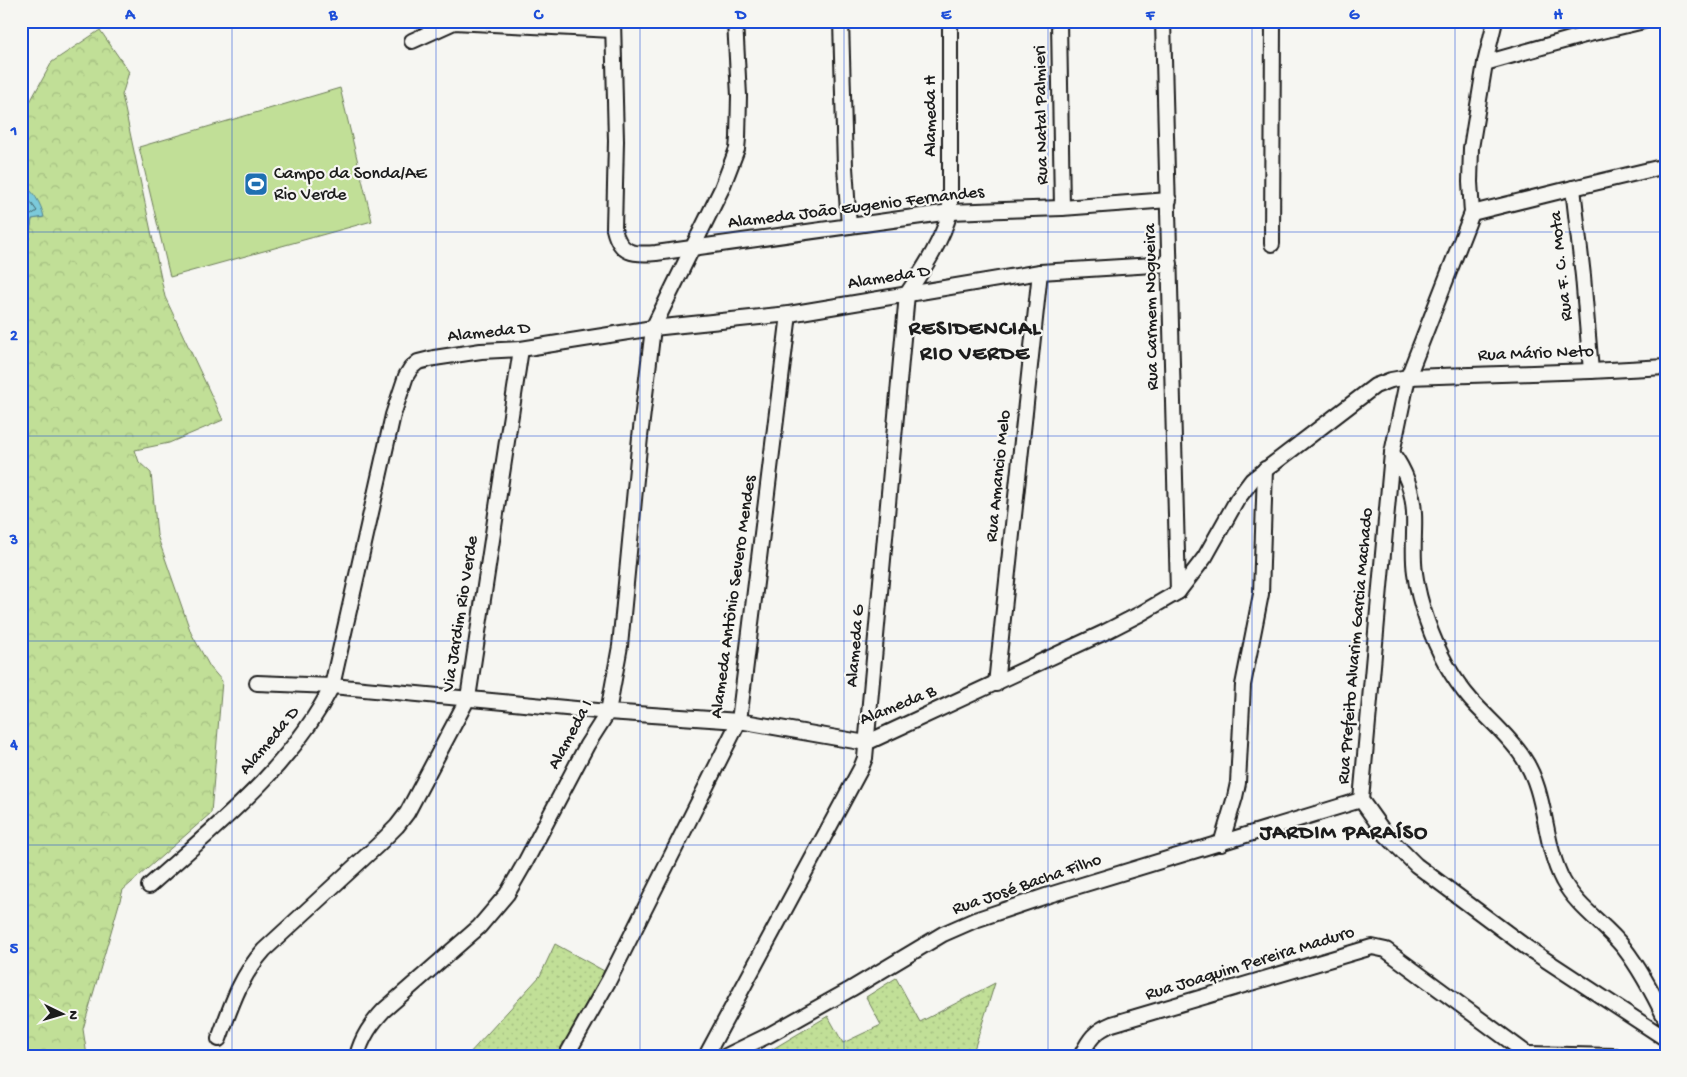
<svg xmlns="http://www.w3.org/2000/svg" width="1687" height="1077" font-family="'Gochi Hand',sans-serif">
  <defs>
    <pattern id="grass-dots" width="8" height="8" patternUnits="userSpaceOnUse" patternTransform="scale(1.25)"><rect width="8" height="8" fill="#c1df97"/><path d="M2 2h.1M6 6h.1" fill="none" stroke="#a5bf82" stroke-width="1.8" stroke-linecap="round"/></pattern>
    <pattern id="forest-crowns" width="20" height="18" patternUnits="userSpaceOnUse" patternTransform="scale(1.25)"><rect width="20" height="18" fill="#c1df97"/><path d="M2 6a3 3 0 1 1 6 0M12 15a3 3 0 1 1 6 0" fill="none" stroke="#a5bf82"/></pattern>
  </defs>
  <rect width="100%" height="100%" fill="#f6f6f2"/>
  <filter id="ink" filterUnits="userSpaceOnUse"><feTurbulence type="fractalNoise" baseFrequency=".02" numOctaves="2"/><feDisplacementMap in="SourceGraphic" scale="10" xChannelSelector="R" yChannelSelector="G"/><feConvolveMatrix kernelMatrix="1 2 1 2 8 2 1 2 1" color-interpolation-filters="sRGB"/></filter>
  <g filter="url(#ink)">
    <g fill="url(#grass-dots)" stroke="#6e7e5a">
      <path d="M555 944 606 972 558 1056H467L540 976Z"/>
      <path d="M896 978 920 1022 995 983 972 1056H761L828 1016 843 1043 881 1025 866 997Z"/>
    </g>
    <path fill="url(#forest-crowns)" stroke="#6e7e5a" d="M100 30 129 72 122 95 165 297 223 420 169 443 135 450 139 462 151 473 157 535 191 633 210 667 222 681 211 813 123 890 83 1029 87 1056H21V332L24 325 22 256 28 243 32 219 43 217 28 187 21 183V126L26 109 52 62Z"/>
    <path fill="#c1df97" stroke="#6e7e5a" d="M340 88 372 221 170 277 139 147Z"/>
    <path fill="#7ccadb" stroke="#56848f" d="M21 183C33 190 41 203 44 217L32 219 28 243 22 256 24 325 21 332Z"/>
    <g fill="none" stroke-linecap="round" stroke-linejoin="round">
      <path stroke="#426268" stroke-width="1" d="M21 189 37 211 28 217 21 246"/>
      <g stroke="#1c1c1c" stroke-width="18">
        <g id="minor">
          <path d="M613 21 616 141 614 229C620 254 633 255 656 253L950 212 1062 208 1169 200"/>
          <path d="M841 21 845 167 849 226"/>
          <path d="M1059 21 1062 208"/>
          <path d="M1163 21 1178 592"/>
          <path d="M1495 21 1485 63 1471 148 1470 182 1472 213 1408 377 1392 453 1361 800 1386 835 1416 865 1526 947 1666 1039"/>
          <path d="M412 41 454 22 613 30"/>
          <path d="M1485 63 1581 36 1644 21"/>
          <path d="M1573 188 1583 276 1591 371"/>
          <path d="M1472 213 1573 188 1666 166"/>
          <path d="M1272 244 1273 21"/>
          <path d="M1392 453C1405 470 1413 492 1414 513 1415 533 1412 553 1415 573 1417 589 1422 607 1427 621 1437 650 1451 677 1471 700 1488 719 1508 735 1522 756 1548 793 1542 841 1563 881 1578 908 1605 924 1624 948 1641 970 1654 995 1666 1020"/>
          <path d="M257 683 332 686 608 712 739 721 866 743 1103 633 1140 614 1178 592 1205 557 1237 500 1252 480 1375 386 1391 380 1408 377 1591 371 1666 367"/>
          <path d="M996 684 1040 272"/>
          <path d="M1221 844 1235 797 1238 783 1243 685 1261 594 1265 469"/>
          <path d="M149 886C216 826 291 768 332 686L393 415 406 376 411 368 418 362 434 358 481 351 521 349 653 328 789 314 1040 272 1170 264"/>
          <path d="M219 1039C231 1006 240 977 264 950L378 845 397 826 407 813 468 698 521 349"/>
          <path d="M1528 1054 1615 1056"/>
          <path d="M357 1056C362 1037 371 1024 384 1010L479 927 507 894 526 861 587 745 608 712 620 646 640 437 653 328 722 188 737 149 738 138 739 96 735 21"/>
          <path d="M566 1056 609 980 739 721 789 314"/>
          <path d="M706 1056 861 768 865 758 907 294C924 268 941 243 950 212V21"/>
          <path d="M726 1056 769 1035 851 989 943 934 975 920 1049 895 1361 800"/>
          <path d="M1081 1056C1089 1039 1095 1031 1112 1024L1372 947 1386 950 1530 1056"/>
        </g>
      </g>
      <use href="#minor" stroke="#f6f6f2" stroke-width="14"/>
    </g>
  </g>
  <path fill="none" stroke="#1d4ed8" stroke-width="1" stroke-opacity="0.55" d="M232 21V1056M436 21V1056M640 21V1056M844 21V1056M1048 21V1056M1252 21V1056M1455 21V1056M21 232H1666M21 436H1666M21 641H1666M21 845H1666"/>
  <defs>
    <g id="stadium-square" transform="scale(1.25)"><rect x="-9" y="-9" width="18" height="18" rx="4" fill="#1f6fb2" stroke="#f6f6f2"/><path d="M0-5a6.5 5 0 1 0 0 10a6.5 5 0 1 0 0-10ZM-3.5-1.8h7v3.6h-7Z" fill="#fff"/></g>
  </defs>
  <g fill-rule="evenodd">
    <use href="#stadium-square" x="256" y="184"/>
  </g>
  <g text-anchor="middle" dominant-baseline="central" stroke-width="4.5" stroke-linejoin="round" paint-order="stroke">
    <g font-size="18" fill="#1c1c1c" stroke="#f6f6f2">
      <text transform="translate(1042 115) rotate(-91)">Rua Natal Palmieri</text>
      <text transform="translate(931 116) rotate(-90)">Alameda H</text>
      <text transform="translate(856 208) rotate(-7)">Alameda João Eugenio Fernandes</text>
      <text transform="translate(1562 266) rotate(-96)">Rua F. C. Mota</text>
      <text transform="translate(889 278) rotate(-9)">Alameda D</text>
      <text transform="translate(1152 307) rotate(-91)">Rua Carmem Nogueira</text>
      <text transform="translate(489 333) rotate(-6)">Alameda D</text>
      <text transform="translate(1536 354) rotate(-2)">Rua Mário Neto</text>
      <text transform="translate(999 476) rotate(-84)">Rua Amancio Melo</text>
      <text transform="translate(734 597) rotate(-82)">Alameda Antônio Severo Mendes</text>
      <text transform="translate(461 614) rotate(-81)">Via Jardim Rio Verde</text>
      <text transform="translate(856 646) rotate(-85)">Alameda G</text>
      <text transform="translate(1356 646) rotate(-85)">Rua Prefeito Alvarim Garcia Machado</text>
      <text transform="translate(898 706) rotate(-22)">Alameda B</text>
      <text transform="translate(571 735) rotate(-62)">Alameda I</text>
      <text transform="translate(270 741) rotate(-50)">Alameda D</text>
      <text transform="translate(1027 885) rotate(-19)">Rua José Bacha Filho</text>
      <text transform="translate(1250 964) rotate(-17)">Rua Joaquim Pereira Maduro</text>
    </g>
    <g font-size="18" fill="#1c1c1c" stroke="#f6f6f2" text-anchor="start">
      <text x="274" y="174">Campo da Sonda/AE<tspan x="274" dy="21">Rio Verde</tspan></text>
    </g>
    <g font-size="22" font-weight="bold" letter-spacing="1" fill="#1c1c1c" stroke="#f6f6f2">
      <text x="975" y="330">RESIDENCIAL<tspan x="975" dy="25">RIO VERDE</tspan></text>
      <text x="1344" y="834">JARDIM PARAÍSO</text>
    </g>
  </g>
  <rect width="1687" height="1077" fill="none" stroke="#f6f6f2" stroke-width="55"/>
  <g transform="translate(62 1014) rotate(95)" stroke="#f6f6f2" stroke-width="4" paint-order="stroke">
  <path d="M0-4L9 19L0 12L-9 19Z" fill="#1c1c1c"/>
  <text y="-8" font-size="14" font-weight="bold" text-anchor="middle" fill="#1c1c1c">N</text>
  </g>
  <rect x="28" y="28" width="1632" height="1022" fill="none" stroke="#1d4ed8" stroke-width="2"/>
  <g font-size="16" text-anchor="middle" font-weight="bold" fill="#1d4ed8">
    <text x="130" y="19">A</text>
    <text x="333" y="19">B</text>
    <text x="538" y="19">C</text>
    <text x="741" y="19">D</text>
    <text x="946" y="19">E</text>
    <text x="1150" y="19">F</text>
    <text x="1354" y="19">G</text>
    <text x="1558" y="19">H</text>
    <text x="14" y="135">1</text>
    <text x="14" y="340">2</text>
    <text x="14" y="544">3</text>
    <text x="14" y="749">4</text>
    <text x="14" y="953">5</text>
  </g>
</svg>
